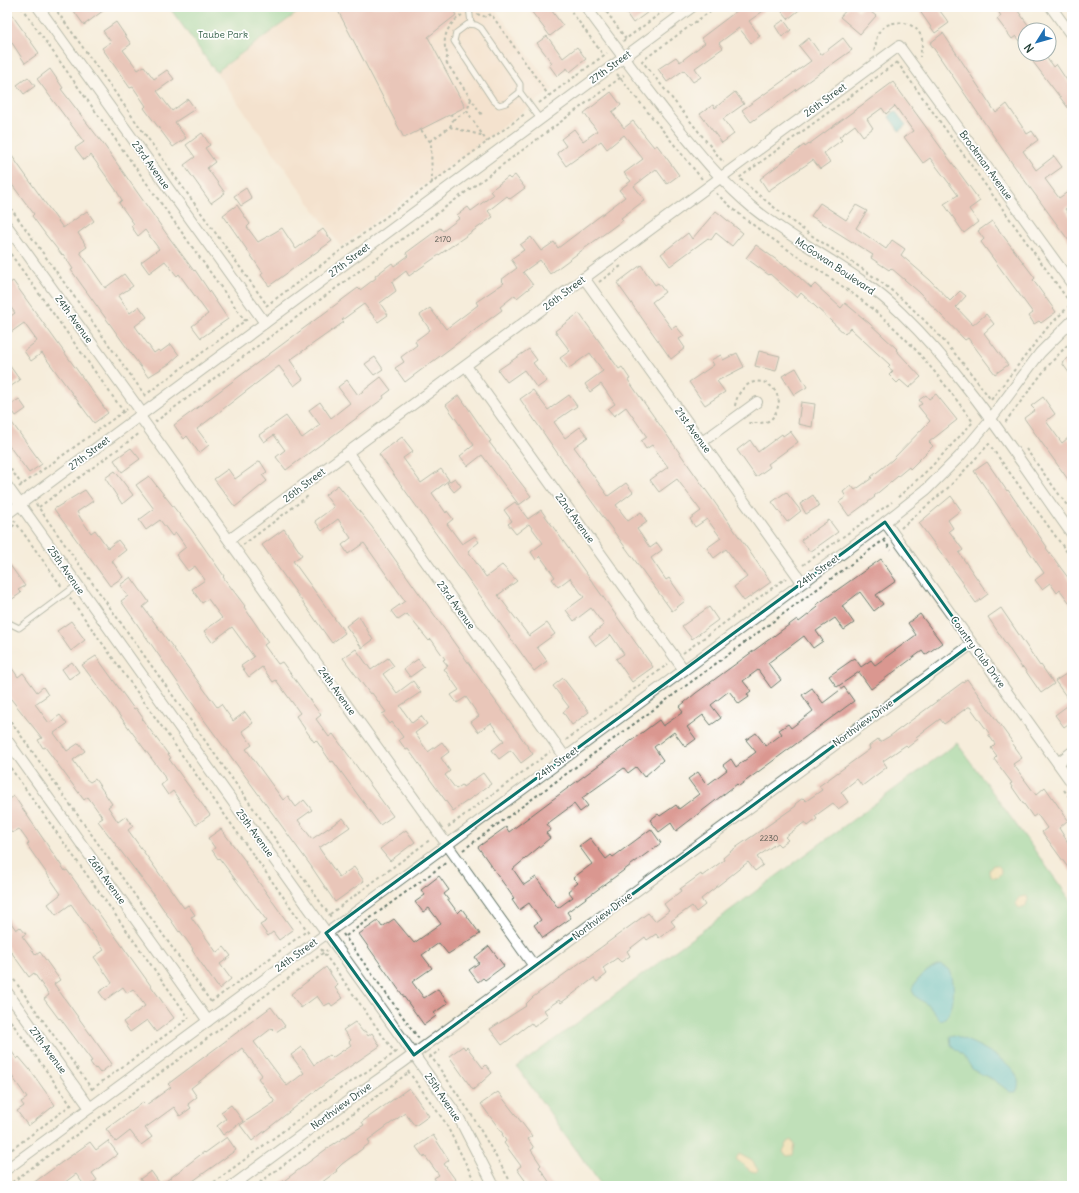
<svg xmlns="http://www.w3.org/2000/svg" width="1079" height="1193" font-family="Delius,sans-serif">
  <rect width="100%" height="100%" fill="#fff"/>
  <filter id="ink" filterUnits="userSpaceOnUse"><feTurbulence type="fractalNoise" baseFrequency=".025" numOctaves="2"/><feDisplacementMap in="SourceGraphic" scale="8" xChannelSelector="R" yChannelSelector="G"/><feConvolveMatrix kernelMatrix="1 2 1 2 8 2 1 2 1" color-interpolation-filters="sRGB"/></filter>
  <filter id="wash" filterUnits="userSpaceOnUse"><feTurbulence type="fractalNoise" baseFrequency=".012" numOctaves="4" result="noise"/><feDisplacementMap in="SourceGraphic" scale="16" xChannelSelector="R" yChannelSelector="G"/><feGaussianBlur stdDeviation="0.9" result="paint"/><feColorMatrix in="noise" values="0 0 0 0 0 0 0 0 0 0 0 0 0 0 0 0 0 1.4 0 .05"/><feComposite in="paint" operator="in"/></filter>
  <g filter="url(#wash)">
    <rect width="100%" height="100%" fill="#f6eddb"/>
    <path fill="#f2d5be" d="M305 7H494L553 89 341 247 216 72Z"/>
    <g fill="#7fd091" stroke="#4f8662">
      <path d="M169 7H305L216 72Z"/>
      <path d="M957 743 1072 902V1186H602L517 1067Z"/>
    </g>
    <g fill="#eeda9e" stroke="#868c69">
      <circle cx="995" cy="871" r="6"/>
      <path d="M1027 896 1028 900 1025 907 1019 908 1016 904 1017 900 1020 897Z"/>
      <path d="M792 1140 795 1145 793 1155 787 1156 783 1151 788 1142Z"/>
      <path d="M739 1154 752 1161 758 1170 756 1172 751 1171 736 1159Z"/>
    </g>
    <g fill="#55c2cb" stroke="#3a8080">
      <path d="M893 112H896L906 125 899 131 889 117Z"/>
      <path d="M940 965 949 969C956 979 956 1018 940 1020L929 1006 915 996 912 989C916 979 929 968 940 965Z"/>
      <path d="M954 1035C971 1042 1031 1066 1016 1092H1010L994 1080 973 1070 963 1055 951 1045 950 1036Z"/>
    </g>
    <g id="blocks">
      <g fill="#da9790">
        <path d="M71 7H108L84 25Z"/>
        <path d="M336 7H451L456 15 428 37 465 107 404 138Z"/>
        <path d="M528 7H549L563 26 550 36Z"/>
        <path d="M633 7H655L633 23 626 13Z"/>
        <path d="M742 7H769L749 21 760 36 751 43 739 28 719 43 723 48 695 68 701 77 693 82 684 70 667 82 658 69 676 57 680 62 705 43 701 38Z"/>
        <path d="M778 7H803L788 19Z"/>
        <path d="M849 7H854L859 11 863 7H865L876 16 860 34 840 17Z"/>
        <path d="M917 7H937L949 23 935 33Z"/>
        <path d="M1004 7H1015L1029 26 1025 29V47L1016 36 1012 39 997 19 1001 16 998 11Z"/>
        <path d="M7 8 39 53 25 63 7 35Z"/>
        <path d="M784 20 791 30 782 37 775 26Z"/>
        <path d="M116 22 131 44 123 50 138 70 144 66 154 79 167 70 174 79 157 91 172 111 188 99 195 109 175 122 186 138 173 147 144 108 146 106 133 87 130 88 102 48 111 42 103 31Z"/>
        <path d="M943 33 996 113 1007 104 1027 134 1032 131 1038 140 1023 151 1036 170 1054 156 1062 167 1045 179 1059 198 1072 189V204L1065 209 1072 219V245L1012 163 930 43Z"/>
        <path d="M547 36 563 58 577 47 586 59 570 72 567 68 557 76 549 65 552 63 537 43Z"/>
        <path d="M809 38 821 55 843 38 852 50 751 122 742 110 811 61 799 46Z"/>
        <path d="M1027 54H1044L1053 67 1056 64 1072 88V113Z"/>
        <path d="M50 69 63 88 61 89 104 145 168 236 194 271 195 270 228 319 201 338 192 326 208 314 179 274 177 276 165 261 149 273 141 262 159 249 145 230 138 236 131 226 134 224 119 203 122 200 116 190 91 155 84 160 75 148 84 142 37 79Z"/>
        <path d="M28 77 35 86 24 94 17 85Z"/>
        <path d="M893 82 980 201 969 209 978 222 964 233 944 204 958 195 930 158 923 163 904 137 913 131 895 106 886 114 882 108 867 119 873 128 863 136 855 125 839 137 842 140 824 153 830 162 820 169 813 160 768 191 760 179 804 145 805 147Z"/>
        <path d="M611 92 621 105 612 112 624 128 633 121 654 147 657 145 679 175 667 184 656 169 634 186 645 200 621 218 623 220 550 274 540 260 523 272 533 285 517 298 515 295 500 307 502 310 405 382 395 368 404 362 401 357 417 345 415 341 430 330 420 315 430 308 446 329 478 305 476 302 504 283 501 280 517 268 511 259 524 250 520 245 531 237 541 251 554 242 558 248 625 197 619 190 631 181 624 173 643 159 624 135 607 149 601 141 566 166 557 153 566 146 561 139 574 129 583 141 597 131 584 113Z"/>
        <path d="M735 92 744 104 723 119 734 134 722 143 700 114 713 105 715 108Z"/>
        <path d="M202 133 210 145 205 148 215 162 207 168 225 193 211 203 184 165 195 157 186 145Z"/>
        <path d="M7 149 63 228 87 211 94 221 78 233 87 247 80 252 82 255 105 288 124 274 133 286 118 296 130 313 139 306 147 317 135 326 154 353 158 350 160 352 171 344 179 355 169 364 148 377 71 270 73 269 63 254 62 255 46 235 32 216 34 214 7 178Z"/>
        <path d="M515 175 525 188 510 199 507 196 488 211 493 217 409 276 406 271 392 282 396 291 380 303 388 315 378 322 364 304 342 320 344 322 290 360 303 379 294 386 279 366 197 429 209 445 199 453 187 436 184 439 174 425 358 288 360 290 376 278 375 276 392 263 394 266 408 256 406 253 440 228 443 231 460 218 457 215 468 207 471 211 493 195 490 191 508 177 510 179Z"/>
        <path d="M246 188 252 199 241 206 234 196Z"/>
        <path d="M820 203 846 220 856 205 867 211 856 228 886 249 892 240 905 249 901 255 930 280 950 301 960 291 966 296 956 307 973 325 986 314 994 324 984 333 1008 365 995 374 968 338 965 340 919 292 891 268 889 270 871 258 873 255 811 216Z"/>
        <path d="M237 205 250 224 247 227 258 242 282 228 296 249 323 229 332 241 269 286 261 275 263 273 223 215Z"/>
        <path d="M716 211 743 233 732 246 716 233 711 240 708 238 670 266 661 254 688 233 692 239Z"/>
        <path d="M992 221 1035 278 1033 280 1056 312 1041 323 1039 321 1034 324 1029 316 1033 313 981 242 984 239 978 231Z"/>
        <path d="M756 245 785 266 786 265 811 288 815 284 841 308 845 303 869 323 897 349 896 350 921 377 909 388 900 380 897 383 889 375 893 371 888 367 890 365 850 328 845 334 801 293 797 298 770 274 769 275 746 258Z"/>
        <path d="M641 265 655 285 658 283 665 292 652 302 672 329 676 326 684 336 679 339 685 348 671 359 617 283Z"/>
        <path d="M13 281 108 413 94 423 42 353 31 361 24 351 37 341 24 323 7 335V319L15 313 7 302V285Z"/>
        <path d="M579 313 619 369 622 367 630 379 628 380 771 582 744 601 734 587 747 577 726 549 714 558 707 548 721 538 707 519 695 527 690 519 701 511 677 479 659 492 650 480 668 467 652 445 646 449 641 441 647 437 626 407 614 416 608 409 615 404 601 384 590 392 585 384 603 371 590 353 568 369 560 358 570 351 555 331Z"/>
        <path d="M529 349 537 360 533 363 547 381 537 388 524 370 507 382 498 370Z"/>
        <path d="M759 351 780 356 776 371 755 366Z"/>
        <path d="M737 353 744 367 717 381 725 392 705 405 689 382 714 365 711 360 721 355 723 360Z"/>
        <path d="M1072 355V377L1062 363Z"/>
        <path d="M375 357 383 369 374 375 365 364Z"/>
        <path d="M7 362 20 380 7 389Z"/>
        <path d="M796 368 807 387 794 395 782 376Z"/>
        <path d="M381 377 391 390 383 396 384 398 286 470 276 457 285 450 274 435 264 442 259 435 286 416 302 438 320 425 309 410 320 402 331 418 350 403 338 387 347 380 358 395Z"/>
        <path d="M533 390 548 410 569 395 577 406 554 422 565 438 580 427 588 437 574 447 586 463 585 464 608 496 626 483 633 492 616 505 628 521 641 512 647 522 637 529 650 548 657 543 662 550 651 558 666 580 669 578 685 601 672 611 576 480 520 399Z"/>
        <path d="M936 394 957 420 929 442 933 446 910 469 909 467 874 496 875 497 849 516 839 502 846 497 843 492 851 485 855 490 872 478 871 477 892 460 930 421 918 406 922 404 919 400 926 395 929 399Z"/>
        <path d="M459 395 491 441 489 442 531 496 519 505 482 455 468 466 460 456 474 445 446 405Z"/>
        <path d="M1043 397 1055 414 1046 421 1062 443 1068 438 1072 444V485L1024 418 1035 410 1031 406Z"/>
        <path d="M19 399 26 409 16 416 9 406Z"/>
        <path d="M801 402 815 404 812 427 798 424Z"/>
        <path d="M7 416 42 464 29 473 7 443Z"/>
        <path d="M790 431 798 442 768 464 770 467 756 477 737 450 750 440 758 452 782 434 783 436Z"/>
        <path d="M402 437 413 451 403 458 421 483 441 469 449 480 432 493 446 513 447 511 453 519 447 524 462 544 475 536 479 542 468 551 486 577 502 565 517 581 498 595 513 615 529 636 547 623 555 634 537 647 547 661 534 671 379 454Z"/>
        <path d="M131 448 140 459 122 472 114 460Z"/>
        <path d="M260 461 267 472 262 475 267 481 235 507 214 479 228 469 235 479Z"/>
        <path d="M987 462 1007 491 1008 490 1047 547 1046 548 1072 583V606L1060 590 1057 593 1050 583 1042 589 1035 580 1044 573 974 471Z"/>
        <path d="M115 471 133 495 122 504 105 478Z"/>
        <path d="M149 476 191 529 224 576 223 577 245 606 244 607 268 642 264 645 278 664 282 662 321 715 316 719 329 737 333 734 393 816 380 825 333 761 331 762 316 740 314 742 296 716 300 713 276 680 273 682 262 667 249 677 241 666 254 657 232 627 212 642 204 631 222 618 208 599 202 603 192 589 205 580 195 566 188 571 176 555 186 547 176 533 172 536 160 520 146 530 139 520 154 509 136 485Z"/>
        <path d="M455 478 461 486 454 492 447 483Z"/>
        <path d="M338 485 372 527 533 754 521 763 511 750 499 759 492 750 504 741 491 723 478 732 471 722 479 716 466 697 457 703 451 695 459 690 444 669 448 666 443 660 445 659 431 639 429 641 407 614 398 620 391 611 405 601 364 543 348 554 342 545 351 538 338 519 322 531 315 521 334 507 325 495Z"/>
        <path d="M85 490 93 501 77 512 81 519 91 533 95 530 108 548 118 540 126 550 112 561 123 577 110 586 54 509Z"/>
        <path d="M786 492 801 511 787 522 772 502Z"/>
        <path d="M813 495 819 506 806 514 800 504Z"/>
        <path d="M951 496 961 510 948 520 953 528 949 531 963 550 959 553 988 594 976 603 963 585 964 584 919 523Z"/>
        <path d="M515 502 528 519 541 510 653 667 632 682 616 659 624 654 611 635 596 646 589 636 604 625 591 608 574 621 566 610 584 597 570 578 558 587 552 579 555 577 540 556 536 560 531 552 543 543 529 524 516 534 508 524 512 521 504 510Z"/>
        <path d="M829 520 838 532 810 552 801 540Z"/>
        <path d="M284 529 302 555 293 561 345 633 332 643 262 545Z"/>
        <path d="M881 559 896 581 876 595 883 604 874 611 860 592 842 606 854 623 844 630 835 618 816 631 823 641 813 648 804 636 768 663 781 680 771 688 758 670 743 681 751 691 747 694 749 697 739 704 729 691 711 705 721 718 711 725 703 715 687 727 696 739 685 747 674 732 654 747 663 760 644 777 636 767 628 773 624 768 582 798 588 806 580 812 574 804 547 824 551 830 546 833 550 838 513 869 524 885 536 877 558 908 573 897 568 891 578 883 573 878 592 864 579 846 590 838 606 859 611 855 613 857 651 829 661 843 567 912 571 918 543 938 534 925 541 920 529 903 519 910 512 900 514 898 511 894 478 847 506 827 509 832 659 720 663 726 683 712 679 707 696 693 797 619 799 622 818 607 816 605Z"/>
        <path d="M7 561 25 586 18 590 21 593 11 600 7 594Z"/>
        <path d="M131 577 149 602 143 607 217 707 221 704 233 721 245 712 253 723 242 731 252 745 246 749 283 800 288 796 296 807 304 800 312 810 298 820 312 839 343 818 350 827 319 848 339 877 354 867 364 881 335 902 311 866 199 713 121 601 128 596 120 585Z"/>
        <path d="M709 607 718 620 692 639 682 626Z"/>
        <path d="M1001 608 1040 666 1041 665 1054 684 1041 693 1023 667 1022 668 988 617Z"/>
        <path d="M920 614 942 643 925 655 922 651 871 689 859 672 837 687 829 676 855 658 861 667 871 660 875 665 916 635 908 623Z"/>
        <path d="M359 616 373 640 362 648 346 626Z"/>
        <path d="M71 621 85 640 71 651 57 631Z"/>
        <path d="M356 649 371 670 388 658 394 666 383 674 397 693 413 681 421 692 400 706 412 723 421 716 427 724 415 733 428 752 442 742 449 752 441 758 450 771 445 775 456 789 462 785 463 787 483 773 491 784 453 811 408 749 406 750 399 740 403 737 392 722 390 724 382 714 386 712 372 693 370 694 343 658Z"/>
        <path d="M96 656 134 709 136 708 143 718 142 719 171 758 169 759 210 815 196 825 173 791 168 795 161 785 166 781 163 774 82 665Z"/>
        <path d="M418 659 424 667 410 677 404 669Z"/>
        <path d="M7 661 18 677 23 673 37 692 43 687 48 695 35 704 49 723 60 715 67 724 54 733 67 751 79 743 85 751 73 760 86 779 90 782 95 779 112 804 108 807 118 822 126 816 133 826 128 830 184 908 188 905 195 915 191 917 217 953 224 947 231 956 220 964 231 979 219 989 192 950 193 949 180 931 179 932 151 891 98 821 103 818 88 797 84 800 45 747 43 748 38 740 42 738 7 694Z"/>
        <path d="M72 662 79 672 69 679 62 669Z"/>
        <path d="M1066 674 1072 682V721L1064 727 1055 715 1071 703 1055 681Z"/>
        <path d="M563 678 589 712 572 725 563 712 569 707 553 686Z"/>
        <path d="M967 679 1013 743 1012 744 1022 758 1013 764 1036 795 1045 787 1068 820 1059 828 1072 849V873L1042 832 1047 828 1037 814 1033 817 1010 784 1012 783 994 759 997 756 991 748 995 744 988 734 989 733 970 707H968L944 724 940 719 916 737 918 739 908 747 906 745 883 761 887 767 862 786 857 779 841 792 848 802 838 809 833 803 815 816 817 819 808 826 805 822 785 837 788 840 780 846 777 843 757 857 763 865 755 871 748 862 701 899 705 905 696 912 692 906 671 921 675 926 659 938 656 934 647 940 645 937 627 951 630 956 621 962 617 958 603 968 607 974 597 982 594 978 561 1003 559 1000 544 1010 548 1016 534 1027 531 1023 502 1045 490 1029 526 1006 525 1005 533 997 648 913 655 921 669 911 664 904 681 891 680 889 701 874 702 876 724 860 723 858 731 851 796 806 795 804 803 798 806 801 822 790 819 786 870 749 869 746 878 739 880 742 890 736Z"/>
        <path d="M844 687 854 701 739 786 737 784 676 831 671 823 659 832 650 820 658 814 660 816 676 805 679 809 699 794 688 779 698 772 707 785 727 770 723 765 731 759 736 767 756 752 746 740 756 733 766 746 782 734 779 730 788 724 791 728 813 711 802 695 812 688 823 703Z"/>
        <path d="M14 796 65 871 67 870 100 915 174 1018 156 1032 147 1020 130 1032 123 1022 145 1006 133 989 127 993 123 987 105 1000 99 992 112 983 94 957 104 950 71 904 56 915 48 904 61 894 27 845 29 843 19 829 12 833 7 827V801Z"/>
        <path d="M221 829 246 862 245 863 293 930 279 940 273 932 268 936 260 925 267 921 219 858 218 859 212 850 215 848 208 838Z"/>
        <path d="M406 830 415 842 390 861 380 849Z"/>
        <path d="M439 876 449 890 444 894 458 913 462 909 480 934 448 954 439 943 422 955 432 968 412 982 424 998 438 989 448 1003 434 1013 436 1016 424 1025 359 934 378 921 382 927 394 919 414 943 441 924 429 908 423 912 415 902 425 895 421 890Z"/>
        <path d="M7 917 16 930 20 927 26 934 22 936 36 955 40 952 60 980 54 984 112 1064 100 1073 96 1068 95 1069 90 1062 92 1061 60 1018 59 1019 44 999 49 995 34 973 29 977 7 946Z"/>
        <path d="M489 946 504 966 485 980 483 978 478 982 469 970 479 963 475 957Z"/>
        <path d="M326 967 338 985 335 988 343 998 332 1006 330 1003 324 1006 317 996 301 1008 291 994Z"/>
        <path d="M271 1007 285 1026 276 1032 272 1028 254 1042 287 1086 304 1073 291 1055 302 1047 314 1065 329 1055 332 1058 351 1045 349 1042 351 1040 343 1030 355 1022 363 1032 365 1031 368 1036 372 1033 380 1046 330 1080 252 1141 240 1125 275 1102 258 1078 262 1075 242 1048 191 1088 197 1097 188 1104 191 1108 180 1116 174 1107 145 1128 152 1137 141 1145 130 1131 116 1142 106 1129 143 1102 146 1105 171 1087 168 1084Z"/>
        <path d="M7 1045 17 1059 19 1057 30 1070 55 1105 28 1126 17 1111 24 1106 21 1102 27 1098 7 1069Z"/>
        <path d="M463 1046 465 1049 467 1047 483 1068 486 1065 492 1073 473 1090 449 1056Z"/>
        <path d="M409 1088 429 1116 415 1126 405 1113 368 1140 370 1143 342 1164 336 1170 337 1171 317 1186H277L329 1147 364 1125 362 1122Z"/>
        <path d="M498 1092 532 1136 528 1139 534 1148 531 1150 541 1165 539 1167 552 1186H529L517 1169 521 1166 504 1143 506 1141 502 1134H503L481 1104Z"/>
        <path d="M231 1105 243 1121 223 1135 217 1126 226 1119 221 1112Z"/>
        <path d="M433 1135 449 1160 444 1164 460 1186H439L434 1178 439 1175 425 1156 424 1158 416 1147Z"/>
        <path d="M227 1137 236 1150 186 1186H145L140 1179 151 1171 161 1185 204 1152 205 1153Z"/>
        <path d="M108 1141 118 1154 92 1173 97 1180 88 1186H85L76 1174 60 1186H29L90 1142 96 1150Z"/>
      </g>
    </g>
  </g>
  <g filter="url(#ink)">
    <use href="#blocks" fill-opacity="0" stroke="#6a7b6e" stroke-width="1"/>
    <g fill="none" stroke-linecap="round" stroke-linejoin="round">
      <g stroke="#6a7b6e" stroke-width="7">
        <g id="service">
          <path d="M469 7 471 24"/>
          <path d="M520 92 506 103 499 105 493 100 454 41 456 33 468 24 476 25 481 28 520 84V92L540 119"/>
          <path d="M7 622 19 628 77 585"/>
        </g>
      </g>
      <g stroke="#6a7b6e" stroke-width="12">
        <g id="minor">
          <path d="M38 7 265 323"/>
          <path d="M586 7C612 43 640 79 667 114 694 147 720 181 753 208 800 246 858 271 901 313 968 378 1018 459 1072 534"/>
          <path d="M1051 7 1072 36"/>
          <path d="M7 226 142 413"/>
          <path d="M584 278 802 582"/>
          <path d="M466 366 684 670"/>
          <path d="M139 415 534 966"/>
          <path d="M702 442 757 402"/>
          <path d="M348 453 565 757"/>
          <path d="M7 486 459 1118 494 1186"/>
          <path d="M7 514 692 7"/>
          <path d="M885 522 1072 783"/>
          <path d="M229 540 899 46 1072 284"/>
          <path d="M7 740 208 1021"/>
          <path d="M1058 763 1072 752"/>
          <path d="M7 992 90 1108"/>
          <path d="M7 1169 885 522 927 489 959 457 990 420 1040 353 1072 321"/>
          <path d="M232 1186 348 1101 402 1063 972 644"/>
        </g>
      </g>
      <g stroke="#6a7b6e" stroke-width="2" stroke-dasharray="3 3" stroke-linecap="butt">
        <path d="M21 7 245 321"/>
        <path d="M54 7 267 305"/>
        <path d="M568 7 604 56"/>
        <path d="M603 7 626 39"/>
        <path d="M716 7 642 61 723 162 724 161"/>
        <path d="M477 14 486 17 491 14 549 96"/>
        <path d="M462 15C451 22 443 33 445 47 447 53 448 55 446 62L482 115"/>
        <path d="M623 41 669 7"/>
        <path d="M874 51C877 44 875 38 879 32 890 17 917 20 922 39 923 45 920 52 920 57"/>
        <path d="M897 62 1071 304 1047 328 991 400C962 360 930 322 891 290 865 269 836 252 808 233 784 216 761 197 739 178Z"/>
        <path d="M617 74 702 179"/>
        <path d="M471 99 467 111 487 142"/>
        <path d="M539 103 607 53"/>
        <path d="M453 120 467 111"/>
        <path d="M450 127 453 120 451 114"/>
        <path d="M421 130 431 143 432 183"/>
        <path d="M430 141 450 127 484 136"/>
        <path d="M716 193C764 240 819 266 870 307 911 339 942 380 973 422L931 467 896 499"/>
        <path d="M7 203 147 398"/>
        <path d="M7 249 126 415"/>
        <path d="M599 282 621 266"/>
        <path d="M266 306 526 113"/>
        <path d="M144 396 250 317"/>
        <path d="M735 406C740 374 776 374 779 403 773 425 766 423 747 423"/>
        <path d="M155 422 624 75"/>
        <path d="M1007 422 1006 421 1047 367 1072 340"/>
        <path d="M1026 449 1072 512"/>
        <path d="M7 464 22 485"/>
        <path d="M19 487 127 409"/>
        <path d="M36 504 331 917"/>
        <path d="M39 507 140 433"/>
        <path d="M14 520 62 587"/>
        <path d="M901 528 949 487 989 444 1072 559"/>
        <path d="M7 530 16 524"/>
        <path d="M884 540 891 550"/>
        <path d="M243 545 308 496"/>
        <path d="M803 565 892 502"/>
        <path d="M70 598 309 933"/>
        <path d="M683 653 786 578"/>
        <path d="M7 716 211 1002"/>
        <path d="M566 740 668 664"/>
        <path d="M7 763 189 1018"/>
        <path d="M1064 790 1072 801"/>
        <path d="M448 827 550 752"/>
        <path d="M463 850 885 539"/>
        <path d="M330 914 431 839"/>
        <path d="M343 934 419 1039"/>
        <path d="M346 936 447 862"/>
        <path d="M321 949 395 1053"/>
        <path d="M7 970 94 1092"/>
        <path d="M211 1002 308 930"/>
        <path d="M7 1016 73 1108"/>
        <path d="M430 1055 470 1112 513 1186"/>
        <path d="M429 1058 440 1050"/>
        <path d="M408 1071 445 1122 477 1186"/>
        <path d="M92 1089 189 1018"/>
        <path d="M7 1153 72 1104"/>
        <path d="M7 1186 327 950"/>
        <path d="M209 1186 337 1091 398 1051"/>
        <path d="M255 1186 408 1073"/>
      </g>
      <use href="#service" stroke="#fff" stroke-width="5"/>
      <use href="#minor" stroke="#fff" stroke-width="10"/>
    </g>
  </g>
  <path d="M0 0H1079V1193H0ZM885 522 972 644 414 1055 326 933Z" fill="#f6eddb" fill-opacity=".55" fill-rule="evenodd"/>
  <path fill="none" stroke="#0f766e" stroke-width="3" stroke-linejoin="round" d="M885 522 972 644 414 1055 326 933Z"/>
  <g text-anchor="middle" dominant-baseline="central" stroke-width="3.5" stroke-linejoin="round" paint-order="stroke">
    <g font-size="8" fill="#4e544b">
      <text x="443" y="239">2170</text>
      <text x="769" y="838">2230</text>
    </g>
    <g font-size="10" fill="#37624b" stroke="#fff">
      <text x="223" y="34">Taube Park</text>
    </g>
    <g font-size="10" fill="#1f3d34" stroke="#fff">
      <text transform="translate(610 67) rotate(-36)">27th Street</text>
      <text transform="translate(825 100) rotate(-36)">26th Street</text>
      <text transform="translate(151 165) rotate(54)">23rd Avenue</text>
      <text transform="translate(986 165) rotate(54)">Brockman Avenue</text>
      <text transform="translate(349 260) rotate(-37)">27th Street</text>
      <text transform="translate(835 266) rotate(34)">McGowan Boulevard</text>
      <text transform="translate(564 293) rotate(-37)">26th Street</text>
      <text transform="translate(74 319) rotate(54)">24th Avenue</text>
      <text transform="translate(693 430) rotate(54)">21st Avenue</text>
      <text transform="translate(89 453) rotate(-37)">27th Street</text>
      <text transform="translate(304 485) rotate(-37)">26th Street</text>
      <text transform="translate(575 518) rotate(54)">22nd Avenue</text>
      <text transform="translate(66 570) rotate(55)">25th Avenue</text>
      <text transform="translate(818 571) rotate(-36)">24th Street</text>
      <text transform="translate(456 605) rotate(54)">23rd Avenue</text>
      <text transform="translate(978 652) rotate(54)">Country Club Drive</text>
      <text transform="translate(337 691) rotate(54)">24th Avenue</text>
      <text transform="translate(863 723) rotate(-36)">Northview Drive</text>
      <text transform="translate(557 763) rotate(-36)">24th Street</text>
      <text transform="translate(255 833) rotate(54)">25th Avenue</text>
      <text transform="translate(107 880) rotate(54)">26th Avenue</text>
      <text transform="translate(602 916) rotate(-37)">Northview Drive</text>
      <text transform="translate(296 955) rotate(-36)">24th Street</text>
      <text transform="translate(48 1050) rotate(54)">27th Avenue</text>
      <text transform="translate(443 1097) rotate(56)">25th Avenue</text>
      <text transform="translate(341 1106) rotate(-36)">Northview Drive</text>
    </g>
  </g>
  <rect width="1079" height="1193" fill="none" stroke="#fff" stroke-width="24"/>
  <g transform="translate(1037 42) rotate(233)"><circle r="19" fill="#ffffff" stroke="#a5b1ae"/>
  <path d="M0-3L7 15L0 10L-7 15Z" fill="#1f6fb2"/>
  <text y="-6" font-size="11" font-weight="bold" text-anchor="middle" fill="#1f3d34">N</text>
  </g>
</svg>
